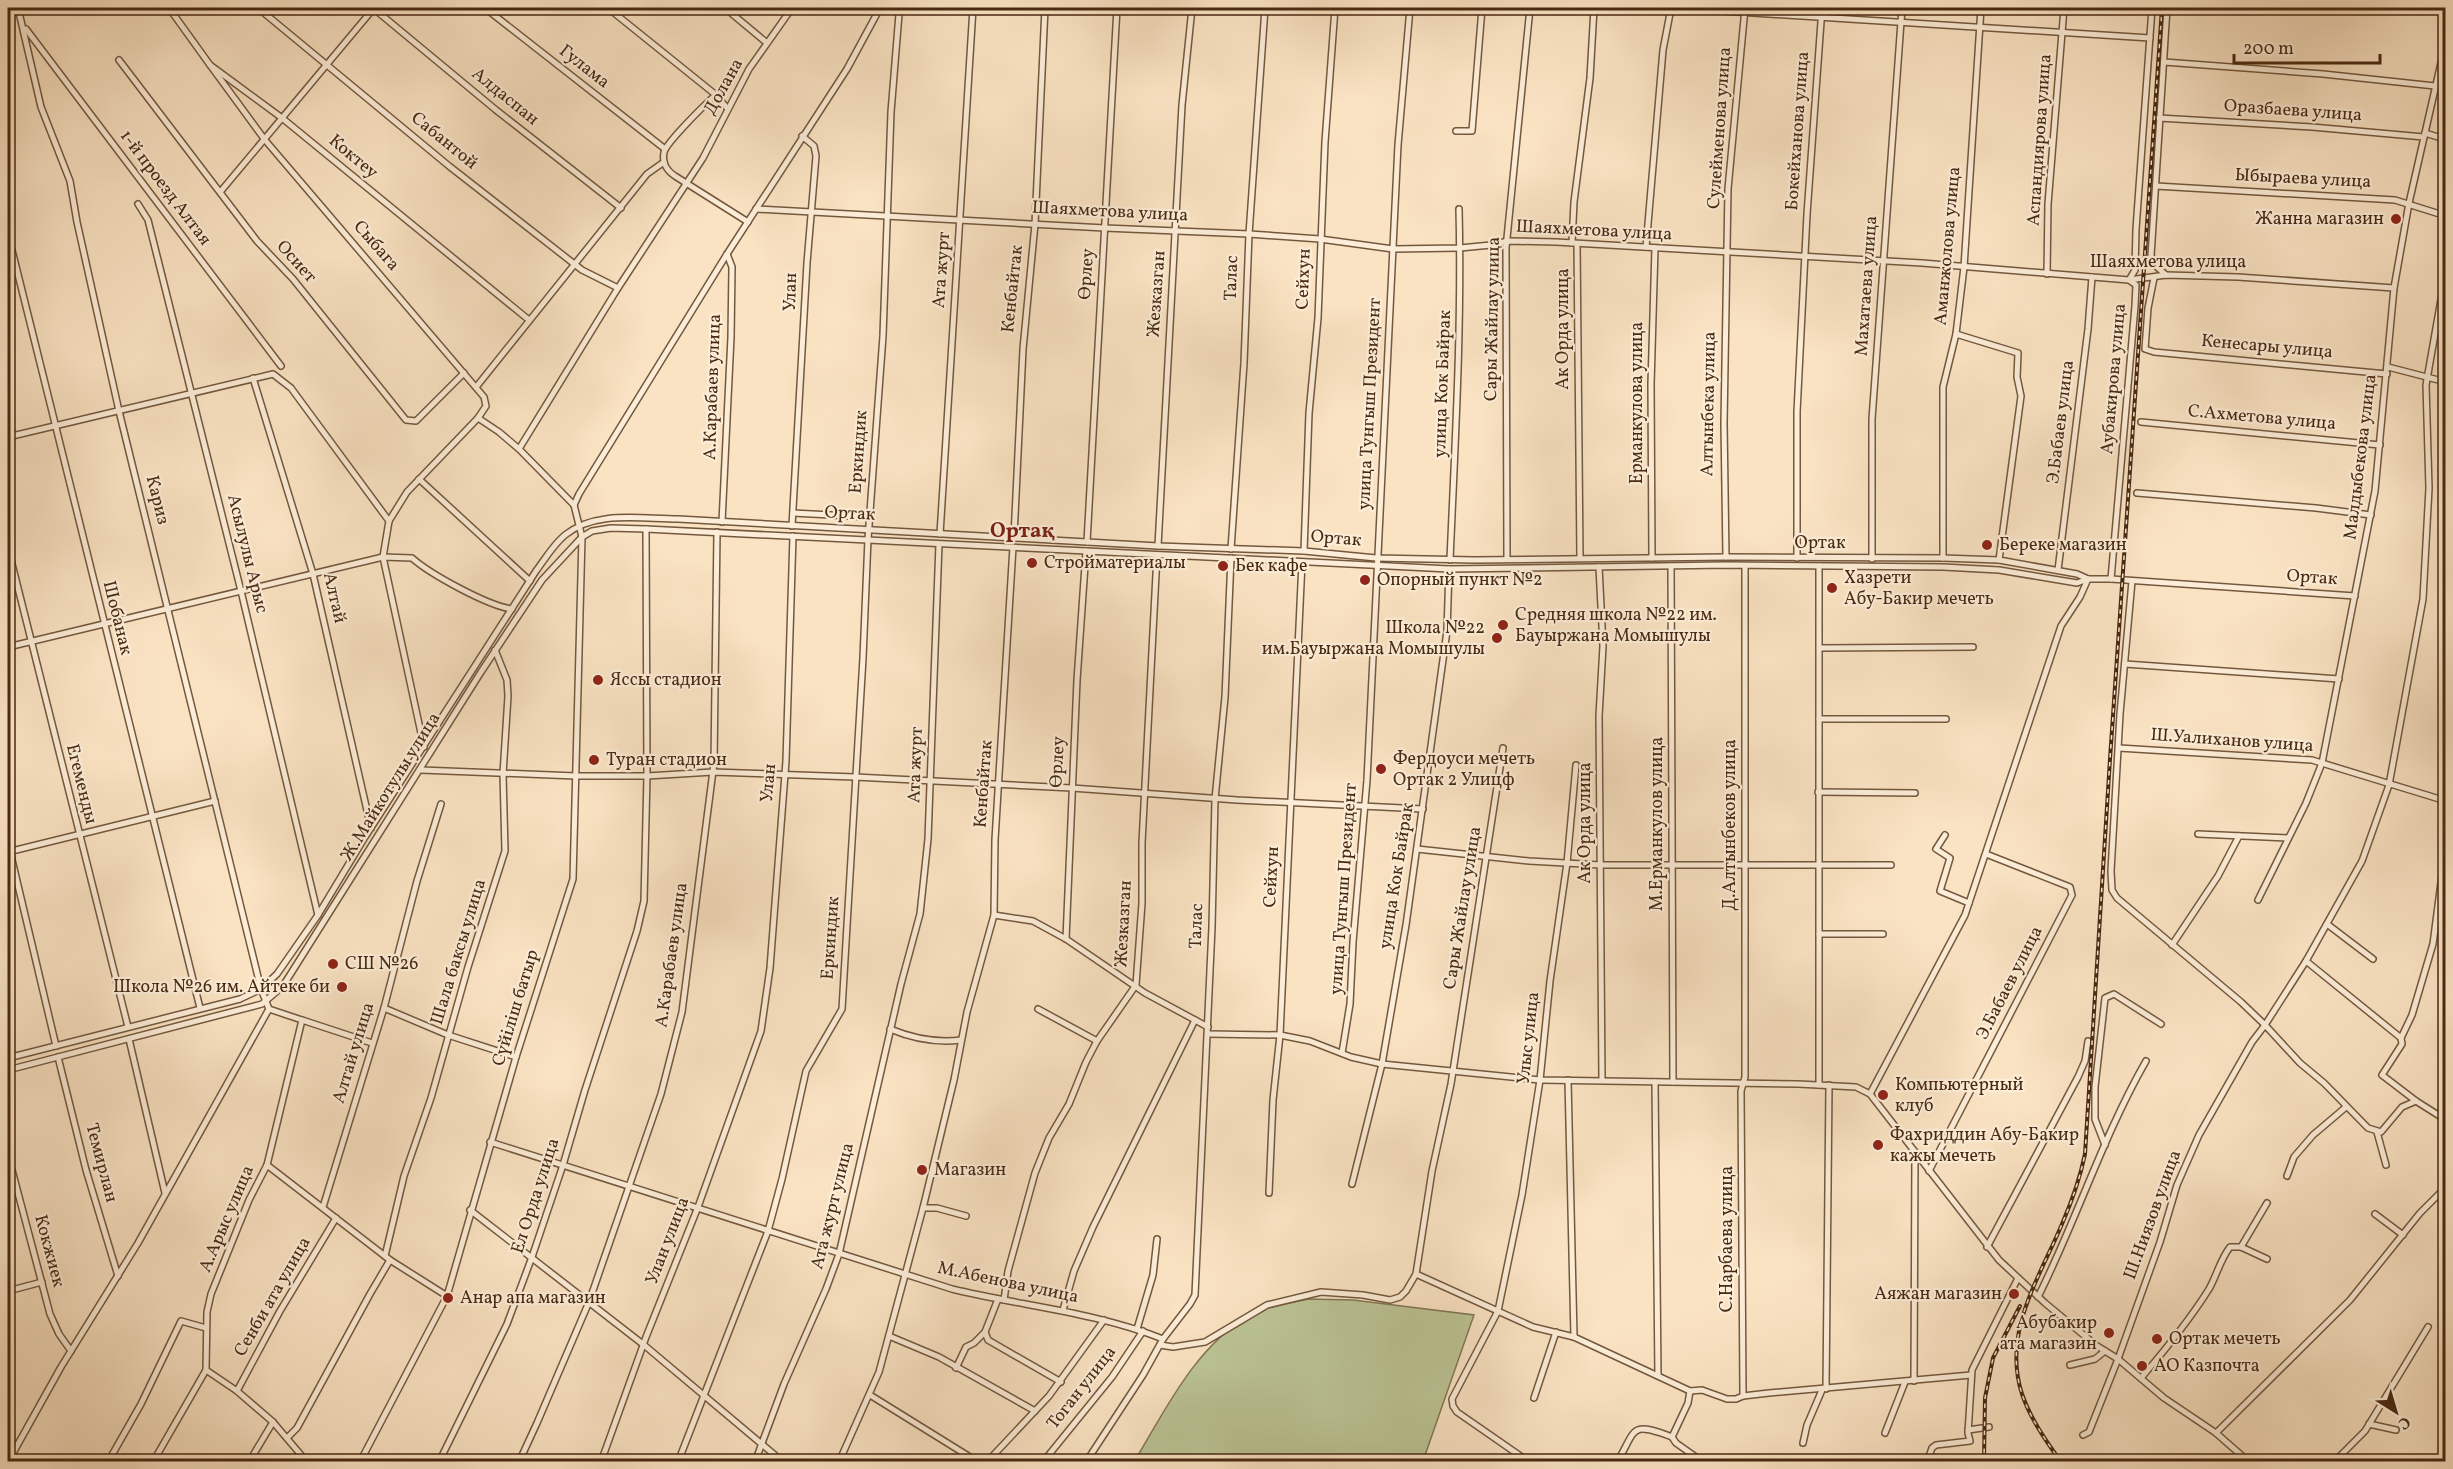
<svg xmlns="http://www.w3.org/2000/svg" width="2453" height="1469" font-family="Vollkorn,serif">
  <rect width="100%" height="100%" fill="#fae3c3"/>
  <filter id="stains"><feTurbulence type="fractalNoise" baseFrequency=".00333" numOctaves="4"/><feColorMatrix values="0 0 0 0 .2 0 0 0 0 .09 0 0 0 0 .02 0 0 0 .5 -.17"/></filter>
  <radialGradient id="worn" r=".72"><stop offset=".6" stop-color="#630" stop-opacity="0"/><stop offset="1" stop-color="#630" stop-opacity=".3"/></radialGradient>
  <path fill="#bbc495" stroke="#827654" stroke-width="1.5" d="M1308 1299 1353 1300 1474 1315 1423 1461 1202 1462 1187 1457 1134 1462C1166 1409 1195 1347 1250 1315 1267 1306 1289 1303 1308 1299Z"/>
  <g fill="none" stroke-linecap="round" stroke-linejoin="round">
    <g stroke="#74583e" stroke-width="8">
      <g id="minor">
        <path d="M18 8 41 107 70 181 77 222 119 411 261 989 269 1009 302 1020 267 1165 249 1200 211 1294 207 1312 206 1370 153 1462"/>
        <path d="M169 8 210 65 282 118 529 320"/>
        <path d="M258 8 449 166 582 270 618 288"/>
        <path d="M373 8 496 110 621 208"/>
        <path d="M485 8 665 149"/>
        <path d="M608 8 716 95"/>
        <path d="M725 8 767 43"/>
        <path d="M1675 8 2150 38"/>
        <path d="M26 29 281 366"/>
        <path d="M119 60 257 241 293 279 406 420 416 421 464 373"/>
        <path d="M2164 62 2323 74 2435 86"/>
        <path d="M210 65 265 140 484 397 486 406 478 418 407 492 389 521 383 557 424 747"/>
        <path d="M727 108 716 95C706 103 667 142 664 152 662 163 666 170 675 176L748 222"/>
        <path d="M2159 118 2312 127 2424 137"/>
        <path d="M1456 131H1472L1482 8"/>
        <path d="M2425 133 2438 137 2446 132"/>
        <path d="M2156 186 2395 200 2446 216"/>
        <path d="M221 191 374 8"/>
        <path d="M138 204 148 220 241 591 318 915"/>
        <path d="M756 209 1105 228 1249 234 1320 239 1393 249 1460 248 1491 245 1508 241 1556 242 1922 263 2129 280 2166 275 2238 277 2394 288"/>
        <path d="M8 234 200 1008"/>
        <path d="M1572 243 1574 202 1590 78 1594 8"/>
        <path d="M1577 244 1580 558"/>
        <path d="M1646 247 1663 50 1671 8"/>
        <path d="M2047 274 2048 204 2064 8"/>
        <path d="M2166 275 2157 267 2151 256 2167 8"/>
        <path d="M2154 278 2148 308 2145 349 2154 352 2387 374"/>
        <path d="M1956 334 2018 353 2017 377 2021 396 1999 560"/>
        <path d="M2388 367 2446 382"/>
        <path d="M253 378 313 574 371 828"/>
        <path d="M477 386 647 174 664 162"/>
        <path d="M478 418 499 432 519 449"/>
        <path d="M2141 422 2380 445"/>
        <path d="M8 437 273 374 291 388 389 521"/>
        <path d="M419 479 530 581"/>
        <path d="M2137 493 2316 508 2371 515"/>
        <path d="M574 505 519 449 618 288 703 158 749 69 792 8"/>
        <path d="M793 513 869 517"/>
        <path d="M722 522 731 337 732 267 727 254"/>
        <path d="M792 526 807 263 816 156 814 146 802 136"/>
        <path d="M940 534 973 8"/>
        <path d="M1014 537 1023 349 1035 224 1045 8"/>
        <path d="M1087 542 1117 8"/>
        <path d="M1158 546 1182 105 1192 8"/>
        <path d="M8 548 128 1027"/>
        <path d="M1231 549 1244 363 1249 234 1265 8"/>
        <path d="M1304 551 1309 413 1318 318 1325 142 1335 8"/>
        <path d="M1726 557 1724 423 1728 189 1745 8"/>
        <path d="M1652 558 1651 384 1655 248"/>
        <path d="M1797 558V412L1807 214 1822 8"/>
        <path d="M1943 558V387L1956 334 1964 267 1981 8"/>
        <path d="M1507 559 1506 248 1530 8"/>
        <path d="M1872 559V419L1902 8"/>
        <path d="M1450 560C1455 443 1462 327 1459 209"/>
        <path d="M1671 566 1673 1082"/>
        <path d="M1819 566V1085"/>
        <path d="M1599 567 1603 646 1599 716 1602 1080"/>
        <path d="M2058 570 2088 329 2092 277"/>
        <path d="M2111 579 2135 306 2136 285 2129 280 2135 270 2136 229 2152 8"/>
        <path d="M2132 581 2120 714 2111 871 2112 890 2117 898 2241 1002 2265 1025 2306 961 2362 861 2389 785 2423 599 2429 488 2426 385 2446 271"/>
        <path d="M8 647 383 557 412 558C430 574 488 606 512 609"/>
        <path d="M1820 648 1973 647"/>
        <path d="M2125 664 2339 679"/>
        <path d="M1819 719H1946"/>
        <path d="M2119 748 2312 760 2446 801"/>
        <path d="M421 770 576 776H647L713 772 855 777 1072 788 1237 800 1423 809"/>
        <path d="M1818 792 1915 793"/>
        <path d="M2198 834 2288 838"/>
        <path d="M1945 835 1936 849 1950 858 1940 891 1969 903"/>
        <path d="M8 843 56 1046"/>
        <path d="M1417 849 1529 861 1601 865H1891"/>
        <path d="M8 852 215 801"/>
        <path d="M2258 900 2306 803 2322 763 2375 491 2394 288 2409 203 2446 41"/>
        <path d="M994 915 1033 921 1066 939 1145 993 1208 1027"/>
        <path d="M2327 924 2373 959"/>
        <path d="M1819 934H1883"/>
        <path d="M1066 939 1077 680 1086 551"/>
        <path d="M2172 945 2218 876 2239 836"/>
        <path d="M2306 961 2401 1038"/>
        <path d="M384 1008 448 1035 516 1057"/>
        <path d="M1038 1009 1097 1041"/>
        <path d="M302 1020 372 1043"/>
        <path d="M890 1029C914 1039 936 1043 961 1040"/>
        <path d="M1208 1034 1280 1035 1310 1041 1351 1057 1382 1064 1540 1080 1798 1084 1856 1087 1870 1094 1999 1260 2045 1303 2097 1346 2118 1359 2164 1398 2216 1433 2249 1462"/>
        <path d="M129 1039 165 1193"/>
        <path d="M1342 1053 1350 1004 1353 942 1367 780 1398 145 1410 8"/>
        <path d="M58 1057 86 1170 118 1276"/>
        <path d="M8 1058 240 999 261 989 277 974 318 915 365 837 536 571C545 559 553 545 565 535 596 510 641 519 678 519L1158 546 1304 551 1376 558 1474 560 1726 557 1943 558 1999 560 2077 574 2088 579"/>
        <path d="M8 1070 262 1004 283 986 481 672 542 580 582 537 592 531 611 528 646 529 1449 569 1726 565 1943 567 1999 570 2077 583 2088 579H2111L2355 596"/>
        <path d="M1568 1080 1574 1337"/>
        <path d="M1655 1082 1658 1376"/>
        <path d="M1870 1094 1965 915 2061 626 2080 597 2088 579"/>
        <path d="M2416 1101 2382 1075 2402 1044 2401 1038 2412 1015 2433 944 2446 844"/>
        <path d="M2377 1132 2386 1165"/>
        <path d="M490 1142 952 1289C1022 1306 1095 1312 1163 1339"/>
        <path d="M2105 1145 2095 1119V1087L2105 998 2114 994 2161 1024"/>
        <path d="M8 1155 50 1314 59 1334 71 1351"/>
        <path d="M267 1165 390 1260 447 1296"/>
        <path d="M1929 1171 2072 895 2070 887 1986 854"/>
        <path d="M2287 1176 2294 1157 2313 1135 2346 1107"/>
        <path d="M1352 1184 1382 1064 1406 925 1447 631 1449 569"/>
        <path d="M1269 1193 1273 1100 1280 1035 1302 562"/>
        <path d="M323 1207 384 1008 417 881 441 804"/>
        <path d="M923 1208H937L966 1216"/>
        <path d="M470 1210 644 1345 783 1462"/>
        <path d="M2375 1214 2403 1235"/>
        <path d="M1987 1247 2078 1077 2085 1061 2088 1041"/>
        <path d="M2241 1247 2267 1259"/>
        <path d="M385 1256 404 1176 431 1098 468 967 505 851 503 774 508 696 507 680 495 650"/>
        <path d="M1416 1274 1432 1171 1451 1084 1503 748"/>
        <path d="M8 1291 42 1282"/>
        <path d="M2038 1297C2077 1219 2103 1136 2146 1061"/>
        <path d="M998 1299 985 1332 988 1340 1061 1382"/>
        <path d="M1004 1300 1008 1271 1035 1173 1049 1138 1069 1104 1086 1062 1097 1041 1136 985 1142 903V843L1157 555"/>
        <path d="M1063 1310 1074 1271 1093 1227 1195 1020"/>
        <path d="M1137 1329 1153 1275 1157 1239"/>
        <path d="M889 1336 939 1357 1035 1411"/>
        <path d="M1160 1345 1173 1347 1205 1342 1267 1305 1321 1292 1363 1295 1390 1300 1400 1297 1406 1291 1416 1274 1533 1327 1574 1337 1690 1391 1702 1390 1727 1399H1736L1743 1396 1769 1393 1971 1375"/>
        <path d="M2070 1365 2095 1359 2105 1351"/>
        <path d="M956 1368 966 1347 974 1343 985 1332"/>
        <path d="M206 1370 237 1391 273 1422 307 1462"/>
        <path d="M2141 1378C2166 1349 2189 1321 2209 1289 2217 1275 2220 1260 2230 1247H2241L2267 1203"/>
        <path d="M1914 1381 1915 1152"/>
        <path d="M1826 1389 1829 1085"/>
        <path d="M237 1391 280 1311 336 1218"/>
        <path d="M1690 1391 1688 1403 1672 1437 1676 1443 1703 1462"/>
        <path d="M870 1395 978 1462"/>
        <path d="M1743 1396 1741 1091 1745 1077V566"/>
        <path d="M1534 1398 1556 1332"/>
        <path d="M2369 1424 2396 1430"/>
        <path d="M1968 1430 1989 1427"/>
        <path d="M1885 1433 1905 1382"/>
        <path d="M2216 1433 2350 1300 2420 1213 2446 1187"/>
        <path d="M2083 1435 2089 1432 2118 1359 2160 1242 2177 1185 2199 1135 2252 1042 2265 1025 2300 1063 2324 1083 2368 1128 2381 1132 2402 1107 2416 1101 2446 1120"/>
        <path d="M287 1438 297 1428 370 1294 390 1260"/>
        <path d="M1803 1443 1807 1425 1822 1390"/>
        <path d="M8 1462 61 1367 138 1243 269 1009"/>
        <path d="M108 1462 141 1404 181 1321 206 1328"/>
        <path d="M249 1462 273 1422"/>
        <path d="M360 1462 447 1296 516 1057 573 879 582 537 574 505 579 494 727 254 847 69 880 8"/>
        <path d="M439 1462 507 1324 532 1257 563 1165 585 1090 637 931 644 901 647 776 646 529"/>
        <path d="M519 1462 537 1423 589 1302 661 1094 682 1012 714 763 717 532"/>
        <path d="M601 1462 646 1337 698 1207 761 1031 770 968 786 761 793 536"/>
        <path d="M678 1462 768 1231 782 1179 806 1071 842 1009 863 658 868 539 883 336 891 112 899 14 893 8"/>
        <path d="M755 1462 784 1384 826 1289 839 1254 901 984 920 914 928 839 939 544"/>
        <path d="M839 1462 879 1372 923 1208 954 1080 967 1012 994 915 995 840 1013 547"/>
        <path d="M987 1462 1049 1396 1104 1320"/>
        <path d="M1043 1462 1112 1377 1143 1331"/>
        <path d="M1086 1462 1143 1375 1163 1339 1190 1304 1195 1295 1212 927 1215 799 1225 697 1231 558"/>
        <path d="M1529 1462 1457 1412 1453 1406 1452 1399 1498 1311 1522 1195 1540 1080 1550 981 1567 863 1576 765"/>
        <path d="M1617 1462C1637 1429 1629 1421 1672 1437"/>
        <path d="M1927 1462 1932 1448 1936 1445 1970 1441 1968 1433 1972 1370 2018 1278"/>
        <path d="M2334 1462 2365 1431 2428 1327"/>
      </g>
    </g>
    <use href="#minor" stroke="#fcedd8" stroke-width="5"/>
    <g stroke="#482912" stroke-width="4">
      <g id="rail">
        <path d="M1984 1462 1985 1398 1993 1358 2020 1306"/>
        <path d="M2061 1462C2046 1441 2030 1418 2022 1394 2002 1332 2039 1279 2062 1224 2072 1201 2080 1178 2085 1154L2110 759 2162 8"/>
      </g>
    </g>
    <use href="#rail" stroke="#fcedd8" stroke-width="1.5" stroke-dasharray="4.5" stroke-linecap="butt"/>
  </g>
  <g fill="#8f2418" stroke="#fcedd8" stroke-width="2">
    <circle cx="2396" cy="219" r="6"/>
    <circle cx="1987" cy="545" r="6"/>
    <circle cx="1032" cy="563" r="6"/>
    <circle cx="1223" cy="566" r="6"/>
    <circle cx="1365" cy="580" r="6"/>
    <circle cx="1832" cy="588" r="6"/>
    <circle cx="1503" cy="625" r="6"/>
    <circle cx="1497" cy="638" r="6"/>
    <circle cx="598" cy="680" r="6"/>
    <circle cx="594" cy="760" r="6"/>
    <circle cx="1381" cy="769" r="6"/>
    <circle cx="333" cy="964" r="6"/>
    <circle cx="342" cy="987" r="6"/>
    <circle cx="1883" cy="1095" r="6"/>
    <circle cx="1878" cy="1145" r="6"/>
    <circle cx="922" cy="1170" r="6"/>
    <circle cx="2014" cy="1294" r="6"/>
    <circle cx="448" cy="1298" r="6"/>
    <circle cx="2109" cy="1333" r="6"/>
    <circle cx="2157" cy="1339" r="6"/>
    <circle cx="2142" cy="1366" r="6"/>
  </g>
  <g text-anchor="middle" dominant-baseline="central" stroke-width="4.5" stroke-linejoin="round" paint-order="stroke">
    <g font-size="18" fill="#482912" stroke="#fcedd8">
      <text transform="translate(584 67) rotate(38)">Гулама</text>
      <text transform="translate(724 87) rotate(-61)">Долана</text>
      <text transform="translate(505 97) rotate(39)">Алдаспан</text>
      <text transform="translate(2293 111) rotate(4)">Оразбаева улица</text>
      <text transform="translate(1720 128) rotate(-86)">Сулейменова улица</text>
      <text transform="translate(1798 131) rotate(-86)">Бокейханова улица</text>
      <text transform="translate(2040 140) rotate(-86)">Аспандиярова улица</text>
      <text transform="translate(444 141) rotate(39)">Сабантой</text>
      <text transform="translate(353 157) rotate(40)">Коктеу</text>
      <text transform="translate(2303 179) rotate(3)">Ыбыраева улица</text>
      <text transform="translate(165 188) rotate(53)">1-й проезд Алтая</text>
      <text transform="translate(1110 212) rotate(3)">Шаяхметова улица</text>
      <text transform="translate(1594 231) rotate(3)">Шаяхметова улица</text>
      <text transform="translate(376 246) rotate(49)">Сыбага</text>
      <text transform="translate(1948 246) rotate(-85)">Аманжолова улица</text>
      <text transform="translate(296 262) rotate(48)">Осиет</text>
      <text x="2168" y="262">Шаяхметова улица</text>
      <text transform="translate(942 270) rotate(-86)">Ата журт</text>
      <text transform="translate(1087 274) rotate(-86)">Өрлеу</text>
      <text transform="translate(1232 278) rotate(-88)">Талас</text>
      <text transform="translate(1304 279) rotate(-88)">Сейхун</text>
      <text transform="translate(1867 286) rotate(-86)">Махатаева улица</text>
      <text transform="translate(1013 289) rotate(-84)">Кенбайтак</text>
      <text transform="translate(791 292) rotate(-88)">Улан</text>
      <text transform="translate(1157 294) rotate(-86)">Жезказган</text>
      <text transform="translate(1493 319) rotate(-89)">Сары Жайлау улица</text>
      <text transform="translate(1563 329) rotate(-90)">Ак Орда улица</text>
      <text transform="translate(2267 347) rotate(5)">Кенесары улица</text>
      <text transform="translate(2114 379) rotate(-85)">Аубакирова улица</text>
      <text transform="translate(1443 384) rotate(-88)">улица Кок Байрак</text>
      <text transform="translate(713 387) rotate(-88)">А.Карабаев улица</text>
      <text transform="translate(1637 403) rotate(-90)">Ерманкулова улица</text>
      <text transform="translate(1370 404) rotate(-87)">улица Тунгыш Президент</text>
      <text transform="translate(1709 404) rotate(-89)">Алтынбека улица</text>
      <text transform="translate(2262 418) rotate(5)">С.Ахметова улица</text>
      <text transform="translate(2061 422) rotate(-83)">Э.Бабаев улица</text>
      <text transform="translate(859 452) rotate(-86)">Еркиндик</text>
      <text transform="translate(2361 457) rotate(-83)">Малдыбекова улица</text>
      <text transform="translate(157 500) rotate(76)">Кариз</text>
      <text transform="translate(850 514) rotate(3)">Ортак</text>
      <text transform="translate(1336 539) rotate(5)">Ортак</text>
      <text x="1820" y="543">Ортак</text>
      <text transform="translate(247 554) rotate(76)">Асылулы Арыс</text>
      <text transform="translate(2312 578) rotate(4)">Ортак</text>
      <text transform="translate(334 598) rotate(77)">Алтай</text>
      <text transform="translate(117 618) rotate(76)">Шобанак</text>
      <text transform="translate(2232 741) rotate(4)">Ш.Уалиханов улица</text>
      <text transform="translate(1058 762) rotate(-87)">Өрлеу</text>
      <text transform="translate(916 765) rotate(-88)">Ата журт</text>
      <text transform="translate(769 783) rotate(-85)">Улан</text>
      <text transform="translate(81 784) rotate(76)">Егеменды</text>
      <text transform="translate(984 784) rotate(-86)">Кенбайтак</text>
      <text transform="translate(391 787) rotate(-58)">Ж.Майкотулы улица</text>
      <text transform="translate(1585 823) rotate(-90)">Ак Орда улица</text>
      <text transform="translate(1657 824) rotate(-90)">М.Ерманкулов улица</text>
      <text transform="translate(1730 825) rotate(-90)">Д.Алтынбеков улица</text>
      <text transform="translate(1397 876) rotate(-81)">улица Кок Байрак</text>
      <text transform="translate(1272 877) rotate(-87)">Сейхун</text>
      <text transform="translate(1344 889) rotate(-86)">улица Тунгыш Президент</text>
      <text transform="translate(1463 908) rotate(-81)">Сары Жайлау улица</text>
      <text transform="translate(1124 924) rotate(-87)">Жезказган</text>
      <text transform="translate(1197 926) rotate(-88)">Талас</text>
      <text transform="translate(831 938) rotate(-86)">Еркиндик</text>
      <text transform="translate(459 952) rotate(-73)">Шала баксы улица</text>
      <text transform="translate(672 955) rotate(-82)">А.Карабаев улица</text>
      <text transform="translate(2010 983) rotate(-63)">Э.Бабаев улица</text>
      <text transform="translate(516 1008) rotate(-73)">Сүйіліш батыр</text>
      <text transform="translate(1529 1038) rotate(-84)">Улыс улица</text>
      <text transform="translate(354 1053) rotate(-73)">Алтай улица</text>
      <text transform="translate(101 1163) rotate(75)">Темирлан</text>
      <text transform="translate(536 1196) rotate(-72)">Ел Орда улица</text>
      <text transform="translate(833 1206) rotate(-76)">Ата журт улица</text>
      <text transform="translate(2153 1215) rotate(-70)">Ш.Ниязов улица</text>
      <text transform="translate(227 1219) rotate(-67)">А.Арыс улица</text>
      <text transform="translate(1727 1239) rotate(-90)">С.Нарбаева улица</text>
      <text transform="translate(668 1241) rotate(-69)">Улан улица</text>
      <text transform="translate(49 1251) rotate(75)">Кокжиек</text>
      <text transform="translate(1008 1283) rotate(12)">М.Абенова улица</text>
      <text transform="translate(273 1297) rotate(-60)">Сенби ата улица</text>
      <text transform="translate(1082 1388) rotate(-52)">Тоган улица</text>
    </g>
    <g font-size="18" fill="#482912" stroke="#fcedd8" text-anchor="start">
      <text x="2384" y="219" text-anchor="end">Жанна магазин</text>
      <text x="1999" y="545">Береке магазин</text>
      <text x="1044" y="563">Стройматериалы</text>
      <text x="1235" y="566">Бек кафе</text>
      <text x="1844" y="578">Хазрети<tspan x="1844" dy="21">Абу-Бакир мечеть</tspan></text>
      <text x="1377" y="580">Опорный пункт №2</text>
      <text x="1515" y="615">Средняя школа №22 им.<tspan x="1515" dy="21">Бауыржана Момышулы</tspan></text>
      <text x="1485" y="628" text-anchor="end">Школа №22<tspan x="1485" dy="21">им.Бауыржана Момышулы</tspan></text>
      <text x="610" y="680">Яссы стадион</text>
      <text x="1393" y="759">Фердоуси мечеть<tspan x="1393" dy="21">Ортак 2 Улицф</tspan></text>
      <text x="606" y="760">Туран стадион</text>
      <text x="345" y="964">СШ №26</text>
      <text x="330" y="987" text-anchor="end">Школа №26 им. Айтеке би</text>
      <text x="1895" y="1085">Компьютерный<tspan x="1895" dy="21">клуб</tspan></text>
      <text x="1890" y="1135">Фахриддин Абу-Бакир<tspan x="1890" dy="21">кажы мечеть</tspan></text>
      <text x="934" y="1170">Магазин</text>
      <text x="2002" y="1294" text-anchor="end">Аяжан магазин</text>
      <text x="460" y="1298">Анар апа магазин</text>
      <text x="2097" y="1323" text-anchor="end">Абубакир<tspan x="2097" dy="21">ата магазин</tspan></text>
      <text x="2169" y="1339">Ортак мечеть</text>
      <text x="2154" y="1366">АО Казпочта</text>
    </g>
    <g font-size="21" font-weight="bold" fill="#7a1f14" stroke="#fcedd8">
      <text x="1022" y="531">Ортақ</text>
    </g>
  </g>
  <rect width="2453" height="1469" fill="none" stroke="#fae3c3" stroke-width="30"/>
  <rect x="9" y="9" width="2435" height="1451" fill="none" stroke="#482912" stroke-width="3"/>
  <rect x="15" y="15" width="2423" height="1439" fill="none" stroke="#482912" stroke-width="1.5"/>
  <g transform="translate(2396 1412) rotate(143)" stroke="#fcedd8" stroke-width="4.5" paint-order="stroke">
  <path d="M0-4.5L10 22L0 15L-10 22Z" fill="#482912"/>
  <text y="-9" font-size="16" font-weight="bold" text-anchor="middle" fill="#482912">С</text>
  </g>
  <path d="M2234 54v9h146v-9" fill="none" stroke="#482912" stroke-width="3"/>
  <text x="2243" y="54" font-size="18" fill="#482912" stroke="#fcedd8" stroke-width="4.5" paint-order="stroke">200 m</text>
  <rect width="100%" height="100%" filter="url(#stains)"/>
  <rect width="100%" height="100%" fill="url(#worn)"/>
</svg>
